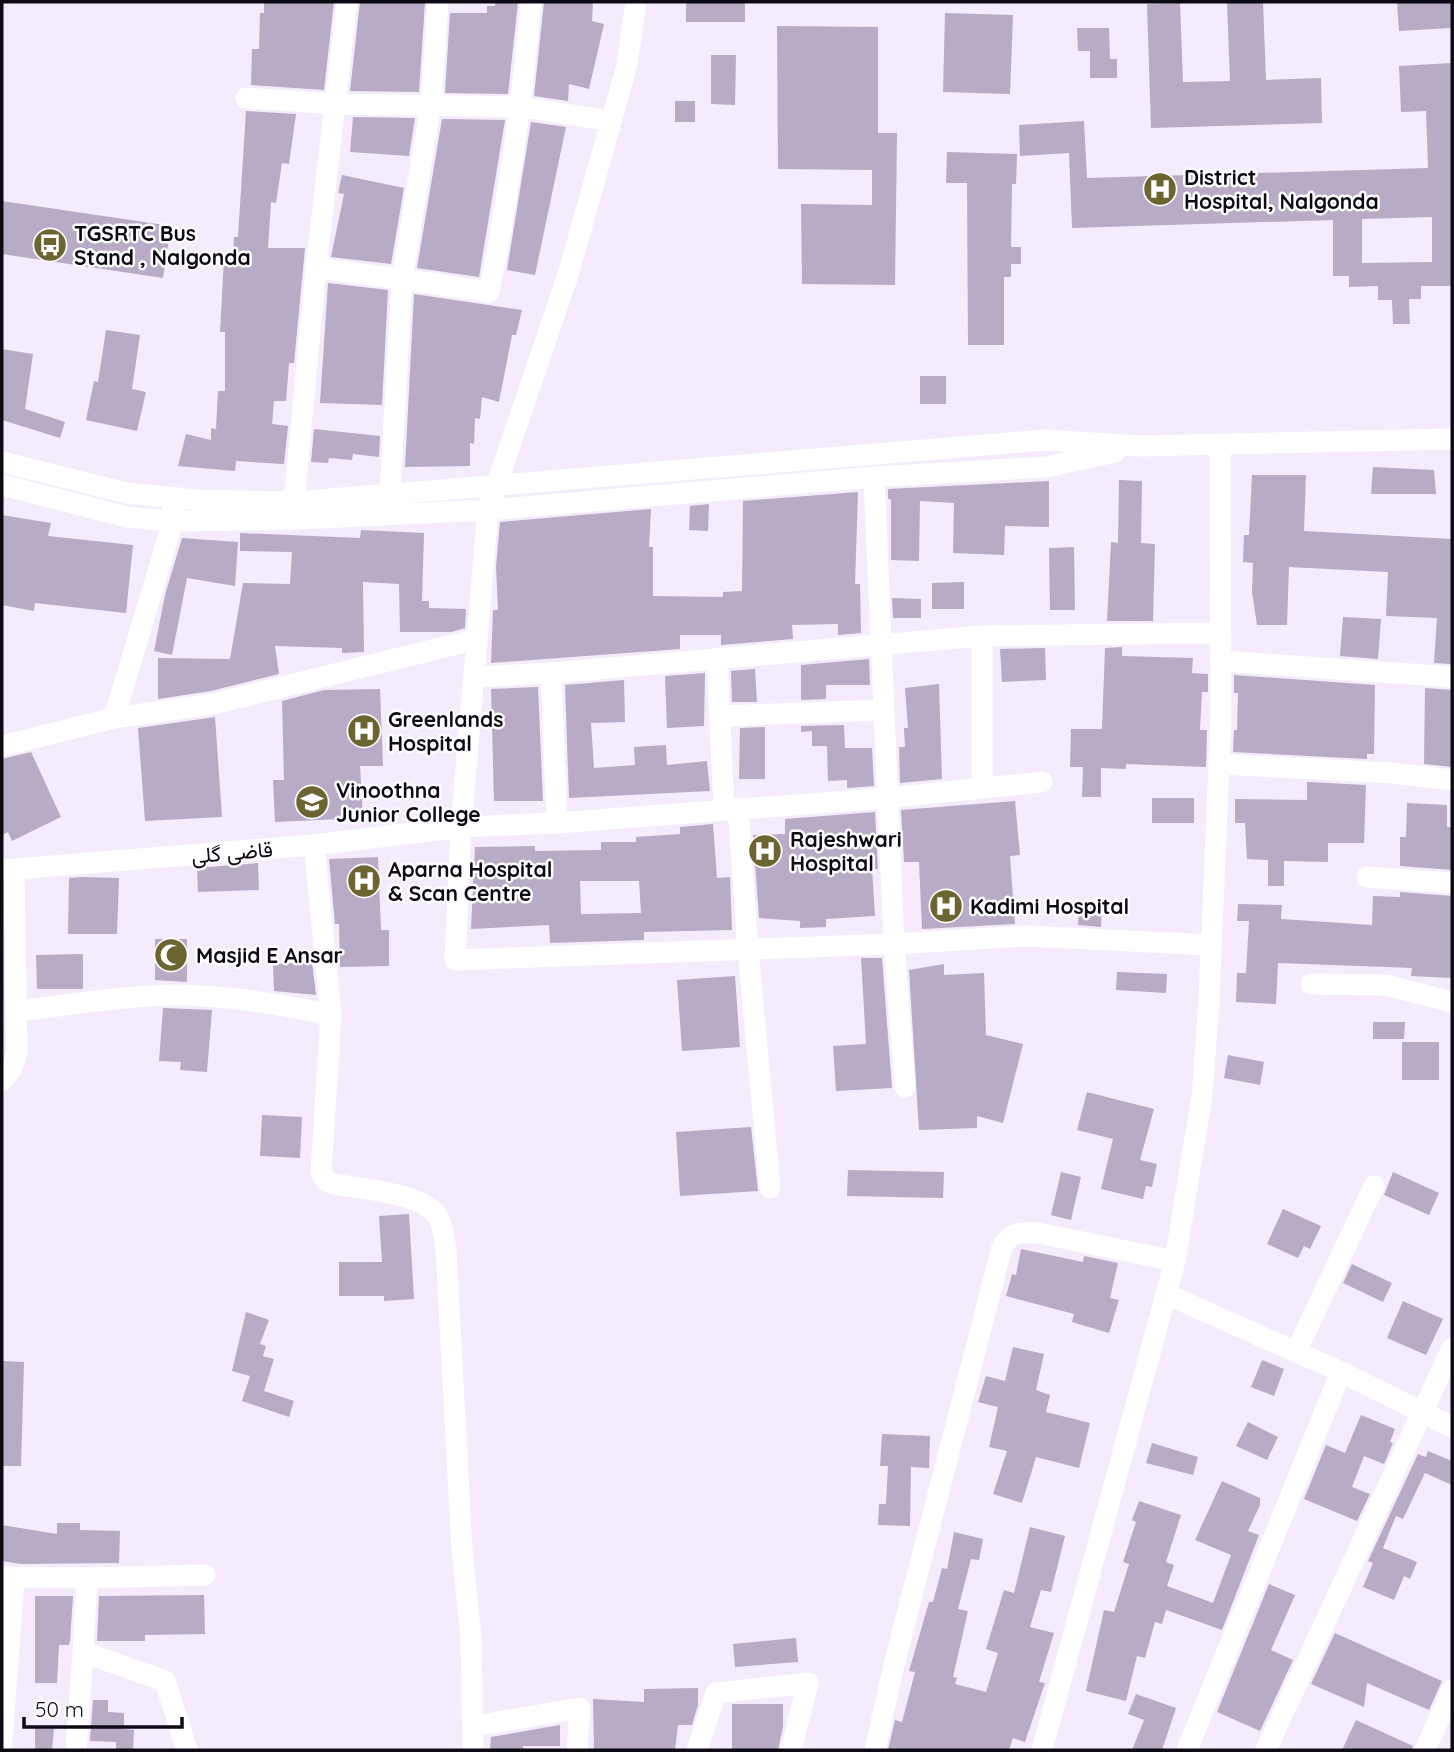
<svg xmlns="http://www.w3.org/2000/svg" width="1454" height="1752" font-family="Quicksand,Vazirmatn,sans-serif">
  <rect width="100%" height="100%" fill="#f4ebfc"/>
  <g fill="#b8abc5" fill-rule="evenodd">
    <path d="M264 2H334L324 90 251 85 252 49H259L260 13H264Z"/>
    <path d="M360 2H425L419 92 350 91Z"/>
    <path d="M495 2H518L508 94 445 93 450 13H487V6H495Z"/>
    <path d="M544 2H593L592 21 604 24 589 89 569 84 568 101 534 96Z"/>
    <rect x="686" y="2" width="59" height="20"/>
    <path d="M1263 2 1266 80 1321 78 1322 123 1151 128 1147 4 1180 3 1183 82 1230 81 1227 3Z"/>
    <path d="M1397 2H1452V28L1399 31Z"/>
    <path d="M945 13 1013 15 1010 94 943 92Z"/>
    <path d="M777 26 878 27V133H897L895 285 802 284 801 204 872 205V170L778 169Z"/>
    <path d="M1077 28H1109L1110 59H1117V78H1090V51H1078Z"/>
    <path d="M711 55H736L735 105 711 104Z"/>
    <path d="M1452 63V286H1421V299H1409L1410 324H1393L1392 300H1378V286L1349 287V276H1333V220L1072 228 1069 153 1020 156 1019 125 1084 121 1087 178 1428 168 1426 111 1401 112 1399 66ZM1432 217V262L1362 263V219Z"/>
    <rect x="675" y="101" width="20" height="21"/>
    <path d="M246 111 296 114 289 164 282 163 276 203 271 202 268 248H305L294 363H289L286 401H274L272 424 288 426 284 464 236 461 235 471 178 466 186 434 211 440V428L216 429 218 391H225V332H220L224 259H233L234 237H238Z"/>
    <path d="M353 117 415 118 409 156 350 152Z"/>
    <path d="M442 119 505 120 479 277 417 268Z"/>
    <path d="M531 122 566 127 535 275 507 270Z"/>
    <path d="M947 152 1017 154 1016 184H1012L1011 247H1021V264H1011V277H1004V345H968L967 183H946Z"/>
    <path d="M342 175 404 188 391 264 331 257 344 194 338 193Z"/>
    <path d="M2 201 171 226 163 278 2 254Z"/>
    <path d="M328 283 388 290 382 405 320 403Z"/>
    <path d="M414 294 522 310 516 335H512L499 402 482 397 480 419 475 418 474 444 470 443V466L405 467Z"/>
    <path d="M106 330 140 335 132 389 146 392 137 431 86 420 94 381 98 382Z"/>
    <path d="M2 349 33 354 25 409 65 422 60 438 2 420Z"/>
    <rect x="920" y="376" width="26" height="28"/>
    <path d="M314 429 380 436 379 457 353 454 352 460 329 458 328 463 311 462Z"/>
    <path d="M1373 467 1434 470 1436 494H1371Z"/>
    <path d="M1252 475H1306L1304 531 1452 539V664L1434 663 1437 618 1386 616 1388 572 1289 567 1287 625H1257L1252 592 1253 563 1243 562 1244 535H1249Z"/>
    <path d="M1119 480 1142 481 1141 543 1155 544 1153 621H1107L1111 542 1118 543Z"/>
    <path d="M1049 481V527L1005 526 1004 555 953 553 954 503 920 501 919 561 891 560V499H888V489Z"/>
    <path d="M858 492 855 584H860L861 633 838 635V624L792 625 793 639 721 645V635H680V649L491 663 493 610H498L496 567 500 522 651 509 649 547H653V596L723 597V592L742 591 743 501Z"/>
    <path d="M709 504 708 531 689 530 690 506Z"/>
    <path d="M2 515 51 523 48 536 133 545 126 613 35 603 34 611 2 605Z"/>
    <path d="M361 530 424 533 422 601H429V608L466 609 465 628 451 632H400L399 584 363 582 364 652 342 653V648L275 646 279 674 211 691 158 699V658L230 659 243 583 290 584 292 552 240 551V533L360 538Z"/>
    <path d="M182 538 238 542 235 586 187 578 172 655 154 651 165 595Z"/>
    <path d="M1074 547 1075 610H1050L1049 548Z"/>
    <path d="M964 582V609H932V583Z"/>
    <path d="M892 598 921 599V618H893Z"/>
    <path d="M1343 617 1381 619 1378 659 1340 656Z"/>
    <path d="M1122 647V656L1193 658 1192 673 1208 674V692H1202L1200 730H1207L1206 767 1126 764V769L1101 768V797H1082L1083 767H1070L1071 729H1102L1105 648Z"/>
    <path d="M1045 648 1046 680 1002 682 1000 649Z"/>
    <path d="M869 659 870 685H826V699L801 700V665Z"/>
    <path d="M755 669 757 702H732L731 671Z"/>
    <path d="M705 673 704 726 667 728 665 676Z"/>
    <path d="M1234 675 1375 685 1374 754H1367V759L1233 752 1234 730H1237L1238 693H1234Z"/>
    <path d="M624 680 625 722 591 723 594 768 635 765 634 747 666 745 667 765 707 761 710 791 569 798 565 685Z"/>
    <path d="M939 684 942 779 900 783 899 747H905L904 728H908L905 688Z"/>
    <path d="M538 687 543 801H494L491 689Z"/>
    <path d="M1425 688 1452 690V767L1424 764Z"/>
    <path d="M380 689 383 766H360L363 818 275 822 273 780H284L282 701 324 690Z"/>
    <path d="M215 717 222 817 145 821 138 728Z"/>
    <path d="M844 725 845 748H872L874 786 847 788V780L828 781 827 746H812V731L801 732V726Z"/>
    <path d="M765 727V779H739L740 728Z"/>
    <path d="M31 752 61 817 12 841 8 832 2 835V759Z"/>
    <path d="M1307 782 1366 785 1364 843H1328V862L1284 861V886H1268V860L1247 859 1245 823H1235V799L1307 800Z"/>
    <rect x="1152" y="798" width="42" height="25"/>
    <path d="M1015 801 1020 855 1010 856 1015 924 922 929 919 862H904L901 810Z"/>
    <path d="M1407 803 1447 805V827H1452V870L1400 866V837H1406Z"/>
    <path d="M875 812 878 869H872L875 916 826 919V927L800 928V921L759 918 753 835 785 834V819Z"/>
    <path d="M713 824 717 878 730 877 732 930 644 932V940L550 943 549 925 471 929 475 847 535 846V851L601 850V842H636V837L680 834V827ZM580 881H639L641 913 581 914Z"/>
    <path d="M378 857 381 930H389V966L340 967 339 924H335L329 859Z"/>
    <path d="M258 863 259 890 198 892 197 868Z"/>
    <path d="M82 877 119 878 117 934H68L69 878Z"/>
    <path d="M1400 892 1452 896V978L1411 976 1412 968 1278 963 1276 1004 1236 1002 1237 973H1246L1249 921H1237L1238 904 1282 905 1281 919 1372 925 1373 896 1400 897Z"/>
    <path d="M1079 904 1102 905 1101 927 1078 925Z"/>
    <path d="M155 939H187V982L155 980Z"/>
    <path d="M83 954V989H37L36 955Z"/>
    <path d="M861 958H882L892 1088 836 1091 833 1046 866 1044Z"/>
    <path d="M312 962 316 995 274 991 273 964Z"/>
    <path d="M944 964V975L984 973 986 1035 1023 1044 1003 1123 977 1116V1128L919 1130 909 970Z"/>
    <path d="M1117 972 1167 974 1166 993 1116 990Z"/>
    <path d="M735 976 740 1047 682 1051 677 980Z"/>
    <path d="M163 1008 212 1010 207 1072 180 1070 181 1062 159 1061Z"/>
    <path d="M1373 1022H1405L1404 1039H1373Z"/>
    <rect x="1402" y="1042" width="37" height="38"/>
    <path d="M1228 1055 1264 1062 1260 1085 1224 1078Z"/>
    <path d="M1087 1092 1154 1109 1140 1160 1157 1164 1152 1187 1146 1186 1143 1199 1101 1189 1113 1139 1077 1130Z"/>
    <path d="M262 1115 302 1117 300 1158 260 1156Z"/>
    <path d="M751 1127 758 1191 680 1196 676 1132Z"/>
    <path d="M848 1170 944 1172 943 1198 847 1196Z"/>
    <path d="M1061 1172 1081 1177 1071 1220 1051 1215Z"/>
    <path d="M1393 1172 1439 1193 1429 1215 1384 1195Z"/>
    <path d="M1283 1209 1321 1226 1310 1249 1304 1246 1298 1258 1267 1244Z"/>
    <path d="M409 1214 414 1299 384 1301V1296H339V1262H382L379 1216Z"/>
    <path d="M1021 1249 1083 1262 1084 1256 1118 1263 1110 1298 1119 1300 1109 1333 1072 1322 1074 1314 1006 1296 1012 1274 1016 1275Z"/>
    <path d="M1352 1264 1392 1283 1383 1302 1343 1283Z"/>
    <path d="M1403 1301 1443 1319 1426 1355 1387 1338Z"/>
    <path d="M246 1312 269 1320 260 1344 266 1346 263 1356 274 1359 264 1391 294 1401 289 1417 242 1401 250 1376 232 1371Z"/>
    <path d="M1013 1347 1044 1354 1036 1390 1050 1395 1046 1412 1090 1423 1079 1468 1036 1457 1022 1503 993 1494 1007 1451 989 1447 998 1407 978 1402 986 1376 1005 1381Z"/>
    <path d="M1262 1360 1284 1369 1274 1396 1251 1387Z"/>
    <path d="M2 1361 24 1362 21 1466H2Z"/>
    <path d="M1361 1415 1395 1429 1390 1442 1393 1443 1384 1464 1364 1456 1352 1487 1370 1494 1357 1521 1304 1499 1326 1445 1345 1453Z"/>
    <path d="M1248 1422 1278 1437 1267 1460 1236 1446Z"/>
    <path d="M882 1434 930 1436 929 1468 911 1467 910 1526 878 1525 879 1504H886L888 1466H880Z"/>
    <path d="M1152 1443 1198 1457 1193 1475 1146 1463Z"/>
    <path d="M1428 1451 1452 1461V1485L1425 1473 1403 1519 1396 1516 1383 1548 1417 1562 1410 1579 1404 1576 1394 1600 1363 1587 1373 1563 1368 1561 1418 1454 1426 1457Z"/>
    <path d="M1222 1481 1260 1498V1505L1248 1531 1259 1535 1222 1630 1166 1610 1162 1624 1155 1622 1145 1658 1137 1656 1126 1701 1086 1691 1104 1610 1114 1612 1129 1564 1123 1562 1136 1522 1132 1520 1139 1501 1181 1515 1166 1562 1174 1565 1167 1586 1213 1603 1231 1555 1195 1540Z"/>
    <path d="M57 1523H80V1530L120 1531 119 1563 21 1564 2 1561V1525L57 1534Z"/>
    <path d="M1030 1527 1065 1536 1051 1592 1041 1590 1030 1627 1054 1633 1039 1682 1045 1683 1025 1742 1013 1738 1009 1750H888L895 1720 902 1722 915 1672 909 1671 929 1602H933L942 1568 947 1569 954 1532 983 1539 979 1560 971 1559 958 1609 968 1611 953 1677 957 1678 955 1684 986 1692 998 1653 986 1649 1004 1590 1014 1593Z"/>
    <path d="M1269 1584 1295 1595 1271 1650 1293 1660 1260 1731 1217 1712Z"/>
    <path d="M204 1595 205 1634 145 1635V1641H97L99 1596Z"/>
    <path d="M35 1596H73L70 1641 69 1645H59L57 1683H35Z"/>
    <path d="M1335 1633 1442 1681 1429 1710 1367 1683 1364 1707 1311 1684Z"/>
    <path d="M796 1638 798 1662 735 1667 733 1644Z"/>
    <path d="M698 1688V1705L692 1725H678L675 1750H594L593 1699 644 1702V1689Z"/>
    <path d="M1136 1694 1176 1708 1162 1750H1132L1144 1720 1128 1714Z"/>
    <path d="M93 1700H108V1712L124 1713V1729L134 1730 133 1750H116V1742L90 1741Z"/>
    <path d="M732 1704H783V1727L778 1750H732Z"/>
    <path d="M1356 1720 1413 1746 1412 1750H1342Z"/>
    <path d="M560 1725V1746H523V1750H490L491 1737Z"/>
    <path d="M35 1728 54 1729 52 1750H35Z"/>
  </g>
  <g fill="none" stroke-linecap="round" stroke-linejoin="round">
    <g stroke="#fff" stroke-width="21">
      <path d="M636 2 627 65 568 275 488 510 461 827 455 960 894 944 874 477"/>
      <path d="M246 98 336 104 522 107 611 121"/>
      <path d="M316 268 347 2"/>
      <path d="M2 462 126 493 198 500 294 502 1045 440 1141 446 1452 439"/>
      <path d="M2 485 127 517 173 521 301 519 488 510 874 477 1046 467 1115 452"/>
      <path d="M390 493 402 279 489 292C509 195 522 100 531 2"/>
      <path d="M294 502 316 268 402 279 431 104 438 2"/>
      <path d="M172 510 173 521 114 718 213 704 477 639"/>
      <path d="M717 659 724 809"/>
      <path d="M1221 661 1452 677"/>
      <path d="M551 673 557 823"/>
      <path d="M475 677 551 673 982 636 1220 633"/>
      <path d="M720 716 883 710"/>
      <path d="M2 746 114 718"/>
      <path d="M1218 764 1392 773 1452 780"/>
      <path d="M982 787V636"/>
      <path d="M738 808 748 950 770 1188"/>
      <path d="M314 845 331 1015 321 1173 327 1182 334 1184C360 1189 416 1192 435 1213 443 1221 444 1239 446 1250L462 1550 471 1638 473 1750"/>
      <path d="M2 870 314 845 461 827 557 823 887 798 1042 782"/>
      <path d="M1367 877 1452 883"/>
      <path d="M1311 984 1386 985 1452 1002"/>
      <path d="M18 1011C69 1005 121 996 172 995 226 995 278 1004 331 1015"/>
      <path d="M2 1081 12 1068 17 1053 14 870"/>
      <path d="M905 1087 894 944 1026 936 1211 945"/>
      <path d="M1166 1294 1341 1372 1452 1427"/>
      <path d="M1296 1352 1374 1186"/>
      <path d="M2 1577 87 1578 83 1652 165 1681 187 1750"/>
      <path d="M87 1578 205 1575"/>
      <path d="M475 1726 580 1708 577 1750"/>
      <path d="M2 1743 14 1578"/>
      <path d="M76 1750 83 1652"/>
      <path d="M697 1750 716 1693 808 1683 791 1750"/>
      <path d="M875 1750 894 1665 1002 1247C1011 1231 1021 1232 1038 1233L1175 1261"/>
      <path d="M1042 1750 1175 1261 1202 1096 1209 1000 1221 717 1220 444"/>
      <path d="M1187 1750 1341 1372"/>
      <path d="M1266 1750 1452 1348"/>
      <path d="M1425 1750 1452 1690"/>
    </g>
  </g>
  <defs>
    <g id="hospital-disc" transform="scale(1.75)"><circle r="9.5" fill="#6d6531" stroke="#fdfdfd"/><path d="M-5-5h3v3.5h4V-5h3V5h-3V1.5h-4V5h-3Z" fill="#fff"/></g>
    <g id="bus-disc" transform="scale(1.75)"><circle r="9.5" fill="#6d6531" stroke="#fdfdfd"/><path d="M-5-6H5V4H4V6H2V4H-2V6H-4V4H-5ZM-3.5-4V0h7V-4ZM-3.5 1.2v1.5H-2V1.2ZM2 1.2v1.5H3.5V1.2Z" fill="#fff"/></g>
    <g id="university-disc" transform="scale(1.75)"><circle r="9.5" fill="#6d6531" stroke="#fdfdfd"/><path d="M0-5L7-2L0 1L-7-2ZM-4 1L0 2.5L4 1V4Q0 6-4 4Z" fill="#fff"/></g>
    <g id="mosque-disc" transform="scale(1.75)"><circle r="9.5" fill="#6d6531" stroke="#fdfdfd"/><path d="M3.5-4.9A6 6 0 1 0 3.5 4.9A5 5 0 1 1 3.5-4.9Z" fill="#fff"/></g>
  </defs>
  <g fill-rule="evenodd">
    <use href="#hospital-disc" x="1160" y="189"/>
    <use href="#bus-disc" x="50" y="245"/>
    <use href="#hospital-disc" x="364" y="731"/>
    <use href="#university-disc" x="312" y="802"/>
    <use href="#hospital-disc" x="765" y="851"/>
    <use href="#hospital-disc" x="364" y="881"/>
    <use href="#hospital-disc" x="946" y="906"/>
    <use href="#mosque-disc" x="171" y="955"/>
  </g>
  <g text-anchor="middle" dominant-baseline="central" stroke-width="5" stroke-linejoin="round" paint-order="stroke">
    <g font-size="21" font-weight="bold" fill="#0e0a13" stroke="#fdfdfd" text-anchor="start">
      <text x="1184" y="177">District<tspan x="1184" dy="24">Hospital, Nalgonda</tspan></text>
      <text x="74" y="233">TGSRTC Bus<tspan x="74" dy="24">Stand , Nalgonda</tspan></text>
      <text x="388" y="719">Greenlands<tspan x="388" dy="24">Hospital</tspan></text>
      <text x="336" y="790">Vinoothna<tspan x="336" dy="24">Junior College</tspan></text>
      <text x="790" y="839">Rajeshwari<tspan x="790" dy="24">Hospital</tspan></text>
      <text x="388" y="869">Aparna Hospital<tspan x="388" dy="24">&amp; Scan Centre</tspan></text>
      <text x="970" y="906">Kadimi Hospital</text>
      <text x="196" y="955">Masjid E Ansar</text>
    </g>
    <g font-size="21" fill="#0e0a13" stroke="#fdfdfd">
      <text transform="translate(232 852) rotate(-5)">قاضی گلی</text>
    </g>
  </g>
  <rect width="1454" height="1752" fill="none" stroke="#0e0a13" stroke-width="7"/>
  <path d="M24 1717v10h158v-10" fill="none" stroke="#0e0a13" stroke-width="3.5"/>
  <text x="35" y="1717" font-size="21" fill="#0e0a13" stroke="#fdfdfd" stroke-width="5" paint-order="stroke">50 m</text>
</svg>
